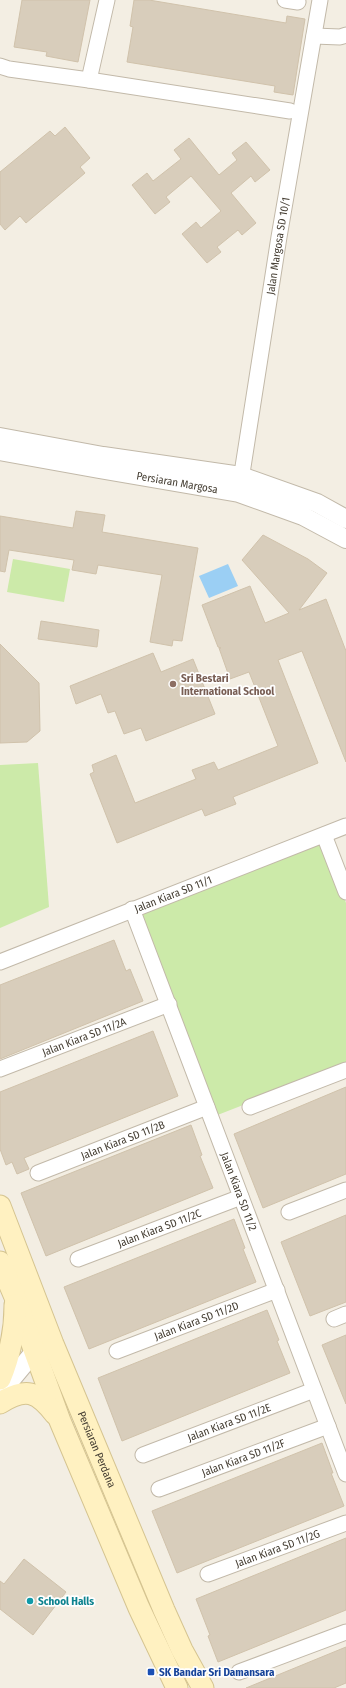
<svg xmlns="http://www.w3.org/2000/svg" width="346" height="1688" font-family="'Fira Sans Condensed',sans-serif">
  <rect width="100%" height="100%" fill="#f3eee3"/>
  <g fill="#cceaa9">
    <path d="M13 559 70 569 64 602 7 592Z"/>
    <path d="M38 763 49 907 0 928V765Z"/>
    <path d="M322 840 346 903V1065L215 1116 137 912Z"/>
  </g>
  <path fill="#9bcff4" d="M228 564 238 586 209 598 199 576Z"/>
  <g fill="#d8cdbb" stroke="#d0c2ab">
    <path d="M22 0H90L78 62 46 56 47 52 14 47Z"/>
    <path d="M134 0H149L286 23 287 16 305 19 293 95 274 92 275 86 127 62 133 27 130 26Z"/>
    <path d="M65 127 90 158 80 167 85 173 26 223 20 216 5 230 0 224V172L50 131 55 136Z"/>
    <path d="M189 138 219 175 237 160 232 153 246 142 270 170 255 182 251 176 231 193 256 223 242 235 238 230 217 247 221 252 207 263 182 234 196 222 201 228 221 211 191 176 166 197 170 202 155 214 132 185 147 173 153 181 181 159 174 150Z"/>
    <path d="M76 511 105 515 102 532 198 548 182 641 173 640 172 646 150 642 162 575 98 565 96 574 72 570 74 560 9 550 5 572 0 571V516L73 528Z"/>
    <path d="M263 535 308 559 327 573 299 610 326 599 346 651V762L302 651 278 660 318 763 233 797 236 804 205 816 202 809 117 843 90 774 94 772 92 765 116 755 135 803 196 779 192 770 214 762 218 770 278 746 249 672 230 679 219 648H221L218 647 202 605 250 586 265 623 289 613 242 560Z"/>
    <path d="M41 621 99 630 97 647 38 639Z"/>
    <path d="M0 644 39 683 40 731 27 742 0 743Z"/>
    <path d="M153 653 161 672 193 659 215 714 146 741 141 728 124 734 115 711 108 713 101 694 76 704 70 686Z"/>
    <path d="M114 940 126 971 130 969 143 1001 0 1059V985Z"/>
    <path d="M153 1031 178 1096 24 1158 29 1169 17 1174 12 1162 6 1165 0 1149V1092Z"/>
    <path d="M346 1087V1174L263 1208 234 1134Z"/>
    <path d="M191 1125 202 1155 200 1156 213 1188 46 1256 21 1193Z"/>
    <path d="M346 1215V1302L310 1316 281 1242Z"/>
    <path d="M234 1219 245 1248 243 1249 256 1282 89 1349 64 1287Z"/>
    <path d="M267 1310 279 1340 277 1341 290 1373 122 1441 98 1378Z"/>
    <path d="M346 1335V1404L322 1345Z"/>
    <path d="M322 1443 333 1473H331L344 1506 177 1573 152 1511Z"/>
    <path d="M346 1538V1610L218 1662 208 1636 210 1635 196 1599Z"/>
    <path d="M24 1559 66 1592 33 1635 0 1609V1581L4 1584Z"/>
    <path d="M346 1647V1683L334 1688H246Z"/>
  </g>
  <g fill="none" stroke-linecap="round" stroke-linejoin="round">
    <g stroke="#c2b9a9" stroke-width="17">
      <g id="minor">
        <path d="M285 0 298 2"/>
        <path d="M314 36 340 37 346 35"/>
        <path d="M0 66 9 69 89 80 290 111"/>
        <path d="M89 80 107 0"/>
        <path id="s1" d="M240 486 279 237 320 0"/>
        <path d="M324 835 346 892"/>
        <path id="s2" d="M132 909 346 1474"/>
        <path id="s3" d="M0 962 346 826"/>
        <path id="s4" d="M0 1069 169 1004"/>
        <path d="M250 1107 346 1070"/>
        <path id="s5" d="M38 1173 207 1107"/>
        <path d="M289 1212 346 1190"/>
        <path id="s6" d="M78 1259 241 1197"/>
        <path d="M334 1319 346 1314"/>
        <path id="s7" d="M117 1351 277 1290"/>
        <path id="s8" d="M143 1455 314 1390"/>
        <path id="s9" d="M159 1489 328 1426"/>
        <path id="s10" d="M208 1574 346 1523"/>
        <path d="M239 1672 346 1632"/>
      </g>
    </g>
    <g stroke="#c2b9a9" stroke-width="20">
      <g id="tertiary">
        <path d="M0 437 103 456 241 476 317 503 346 519"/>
        <path id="s11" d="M0 451 99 469 239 493 303 516 346 539"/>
        <path d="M0 1393 35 1351 45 1347"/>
      </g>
    </g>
    <g stroke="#d5c490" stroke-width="23">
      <g id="secondary">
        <path id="s12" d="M0 1206 53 1344 164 1610 182 1650 203 1688"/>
        <path d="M0 1262 15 1297 60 1421 139 1608 177 1688"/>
        <path d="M0 1379C10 1355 15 1331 15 1305"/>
        <path d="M0 1403C26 1387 37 1391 55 1414"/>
      </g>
    </g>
    <use href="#minor" stroke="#fff" stroke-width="15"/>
    <use href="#tertiary" stroke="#fff" stroke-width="18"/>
    <use href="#secondary" stroke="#fff1c1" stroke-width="21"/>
  </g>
  <circle fill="#8d6e63" stroke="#fff" stroke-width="1.5" cx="173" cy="684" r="4"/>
  <circle fill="#0f9aa8" stroke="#fff" stroke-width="1.5" cx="30" cy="1601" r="4"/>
  <rect fill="#1a4fb4" stroke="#fff" stroke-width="1.5" x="147" y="1668" width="8" height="8" rx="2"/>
  <g text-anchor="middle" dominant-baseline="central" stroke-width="3.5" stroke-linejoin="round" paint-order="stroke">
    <g font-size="11" fill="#453e33" stroke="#fff">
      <text stroke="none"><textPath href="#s1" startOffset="243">Jalan Margosa SD 10/1</textPath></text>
      <text stroke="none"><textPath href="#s11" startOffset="180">Persiaran Margosa</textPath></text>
      <text stroke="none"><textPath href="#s3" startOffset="186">Jalan Kiara SD 11/1</textPath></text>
      <text stroke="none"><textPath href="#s4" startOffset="90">Jalan Kiara SD 11/2A</textPath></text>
      <text stroke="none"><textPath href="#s5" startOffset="91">Jalan Kiara SD 11/2B</textPath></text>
      <text stroke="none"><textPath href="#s2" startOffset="302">Jalan Kiara SD 11/2</textPath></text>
      <text stroke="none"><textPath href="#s6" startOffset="87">Jalan Kiara SD 11/2C</textPath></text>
      <text stroke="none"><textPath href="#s7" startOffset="85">Jalan Kiara SD 11/2D</textPath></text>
      <text stroke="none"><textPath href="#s8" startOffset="92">Jalan Kiara SD 11/2E</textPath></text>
      <text stroke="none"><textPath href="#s12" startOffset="262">Persiaran Perdana</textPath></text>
      <text stroke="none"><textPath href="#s9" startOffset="90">Jalan Kiara SD 11/2F</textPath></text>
      <text stroke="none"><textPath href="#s10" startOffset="74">Jalan Kiara SD 11/2G</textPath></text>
    </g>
    <g font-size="11" font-weight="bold" fill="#785e54" stroke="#fff" text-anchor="start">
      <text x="181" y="678">Sri Bestari<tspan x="181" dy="13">International School</tspan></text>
    </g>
    <g font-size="11" font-weight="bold" fill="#0d838f" stroke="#fff" text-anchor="start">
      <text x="38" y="1601">School Halls</text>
    </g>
    <g font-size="11" font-weight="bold" fill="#164399" stroke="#fff" text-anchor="start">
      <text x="159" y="1672">SK Bandar Sri Damansara</text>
    </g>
  </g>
</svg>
